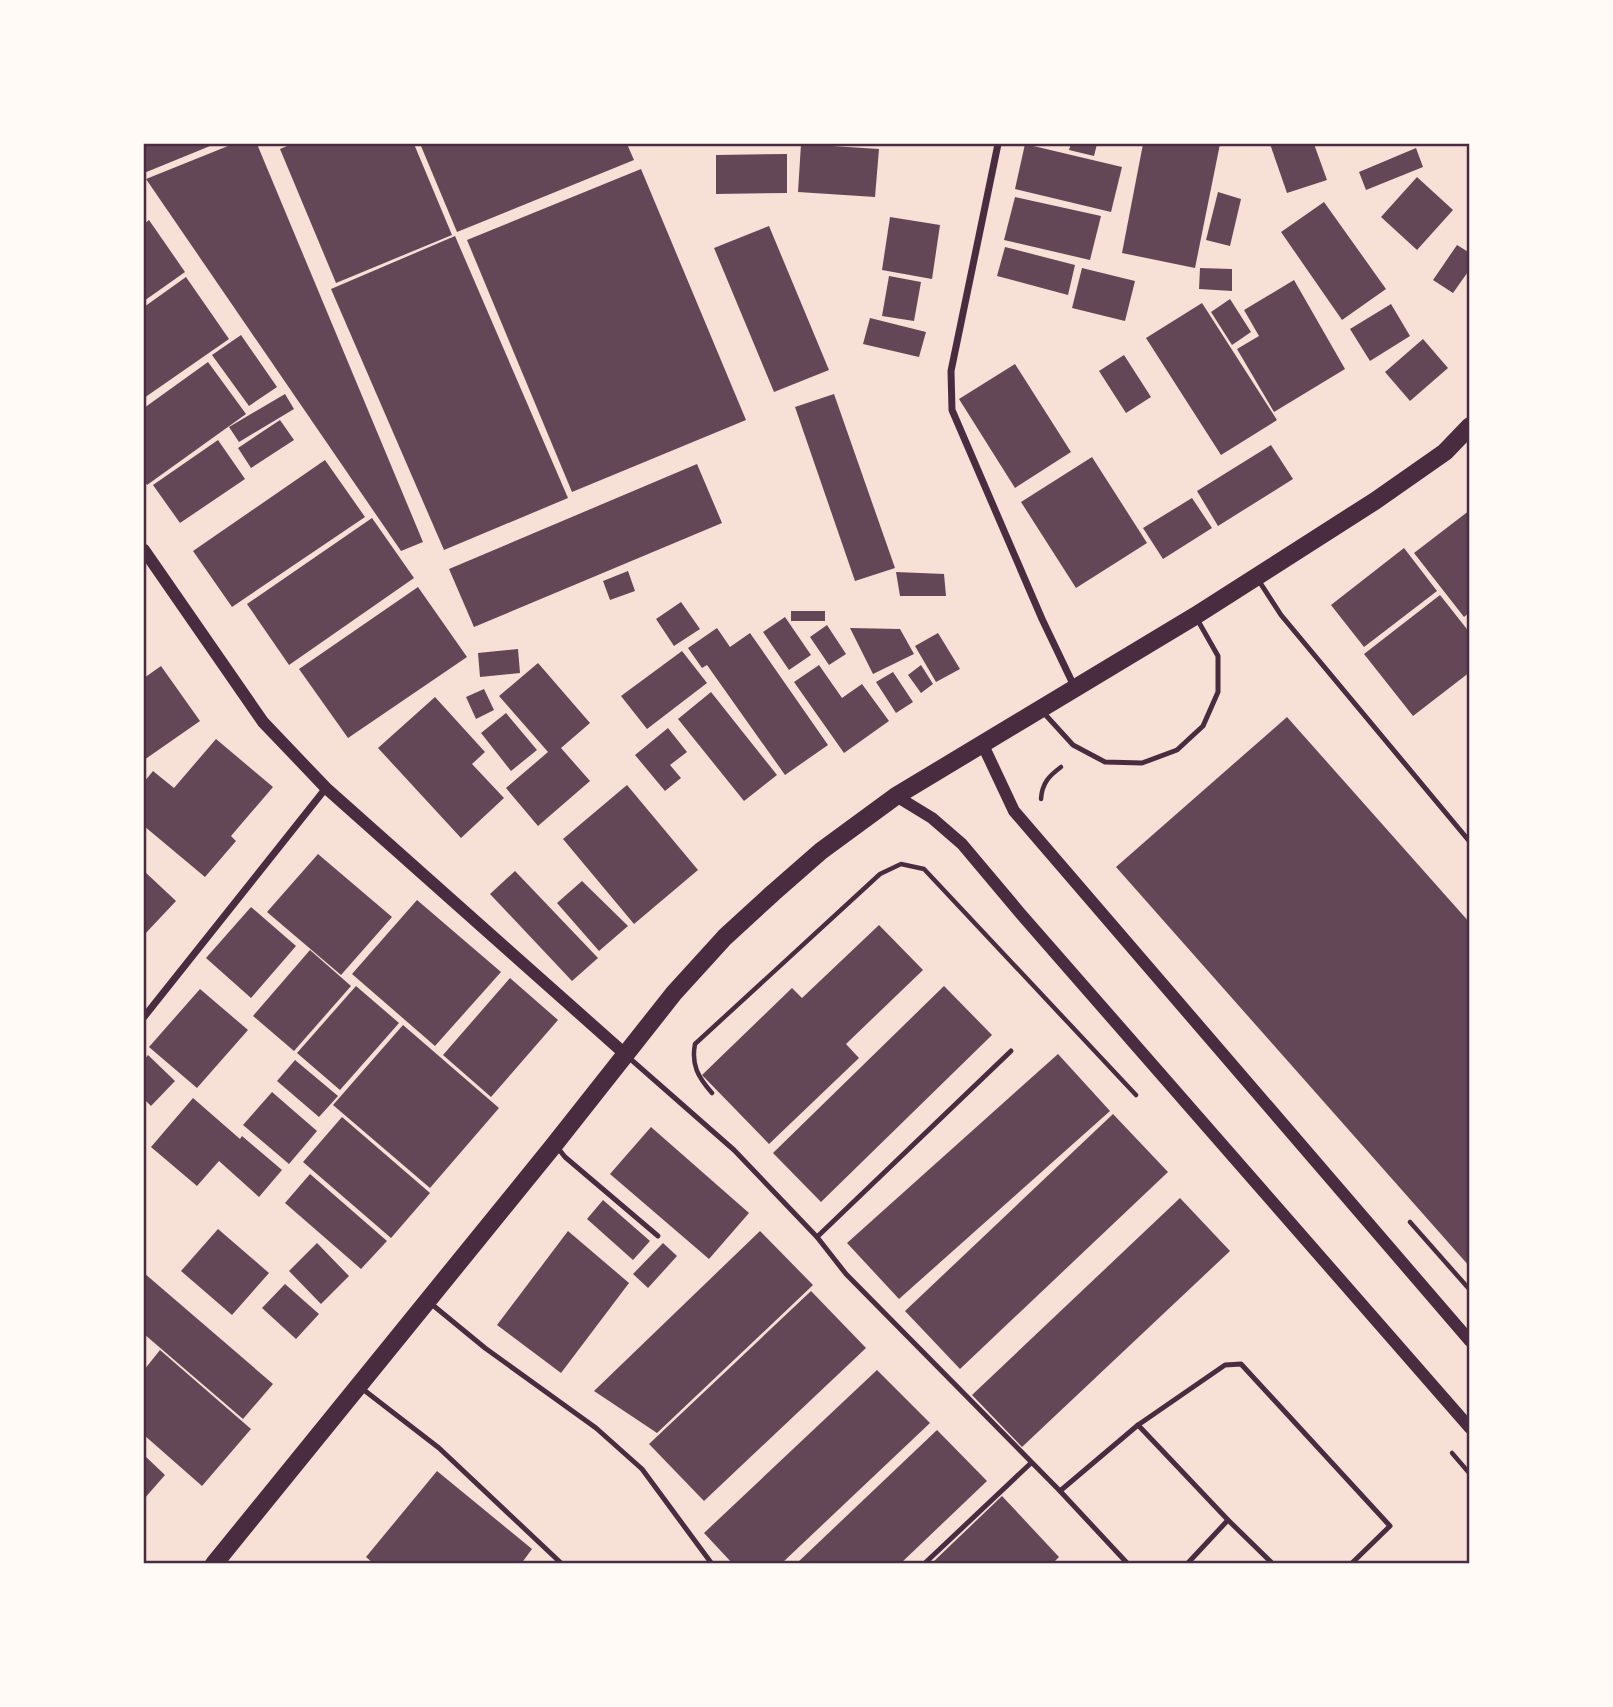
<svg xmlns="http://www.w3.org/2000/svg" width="1613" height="1707" font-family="'Sofia Sans Condensed',sans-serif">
  <rect width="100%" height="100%" fill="#f7e1d7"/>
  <g fill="#644757">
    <path d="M144 144H215L144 173Z"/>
    <path d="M233 144H257L423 542 401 551 146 179Z"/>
    <path d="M292 144H414L452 235 336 283 280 149Z"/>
    <path d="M426 144H627L634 160 457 232 421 146Z"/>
    <path d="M801 144 879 149 875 197 798 192Z"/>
    <path d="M1025 144 1122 167 1111 212 1015 189Z"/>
    <path d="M1071 144H1097L1094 156 1069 150Z"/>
    <path d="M1143 144H1220L1195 268 1122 253Z"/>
    <path d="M1270 144H1314L1327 180 1287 193Z"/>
    <path d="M1416 148 1423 167 1366 190 1359 172Z"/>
    <path d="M787 154V193L716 194V155Z"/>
    <path d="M641 169 746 420 572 492 467 240Z"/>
    <path d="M1417 177 1453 210 1417 250 1381 217Z"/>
    <path d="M1218 192 1241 199 1230 246 1206 240Z"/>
    <path d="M1015 197 1101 216 1090 260 1004 240Z"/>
    <path d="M1324 202 1386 289 1342 320 1281 232Z"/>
    <path d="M890 217 940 225 932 279 882 270Z"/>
    <path d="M149 220 185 272 144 301V224Z"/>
    <path d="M769 226 829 370 774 392 714 248Z"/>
    <path d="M455 236 568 498 444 550 331 289Z"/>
    <path d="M1457 245 1470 253V269L1453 293 1433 280Z"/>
    <path d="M1005 247 1075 265 1068 295 997 276Z"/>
    <path d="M1082 268 1135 281 1125 321 1072 308Z"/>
    <path d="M1200 268 1232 269V291L1199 289Z"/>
    <path d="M889 276 921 282 914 321 882 316Z"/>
    <path d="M186 277 229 339 144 398V307Z"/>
    <path d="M1294 280 1345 369 1274 412 1237 349 1259 336 1244 310Z"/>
    <path d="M1230 299 1251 332 1232 345 1211 312Z"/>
    <path d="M1202 303 1277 420 1221 455 1146 338Z"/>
    <path d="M1391 304 1410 336 1370 361 1350 329Z"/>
    <path d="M870 318 926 332 919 357 863 344Z"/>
    <path d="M241 335 277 387 249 406 212 355Z"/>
    <path d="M1423 339 1448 368 1410 401 1385 372Z"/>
    <path d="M1124 355 1151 397 1126 413 1099 371Z"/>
    <path d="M208 362 246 414 147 485 144 480V408Z"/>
    <path d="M1015 364 1071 452 1015 488 959 399Z"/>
    <path d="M285 394 294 409 239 442 229 427Z"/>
    <path d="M834 394 895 568 855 581 795 407Z"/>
    <path d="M280 420 294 440 251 468 238 448Z"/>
    <path d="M218 440 245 479 180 523 153 485Z"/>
    <path d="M1271 445 1293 479 1218 526 1197 491Z"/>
    <path d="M1092 457 1147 543 1076 588 1021 502Z"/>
    <path d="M325 460 365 517 232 607 193 551Z"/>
    <path d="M697 464 722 523 474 627 449 569Z"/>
    <path d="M1192 498 1212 528 1163 559 1143 528Z"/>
    <path d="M1470 510V612L1464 617 1414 553Z"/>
    <path d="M372 518 414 578 289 665 247 604Z"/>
    <path d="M1404 548 1437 591 1364 647 1331 605Z"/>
    <path d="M628 571 635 591 610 600 603 581Z"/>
    <path d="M896 572 944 574 946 596H900Z"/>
    <path d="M418 587 467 657 348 738 299 669Z"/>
    <path d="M1440 595 1470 633V672L1413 716 1364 654Z"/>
    <path d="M681 602 700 629 674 646 656 619Z"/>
    <rect x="791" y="611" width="34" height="10"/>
    <path d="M785 617 811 655 789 670 763 632Z"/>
    <path d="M827 625 846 654 829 665 810 637Z"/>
    <path d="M717 628 730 647 750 633 828 745 785 775 707 665 702 668 688 648Z"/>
    <path d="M850 628 900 629 914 654 873 674Z"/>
    <path d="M938 633 960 669 936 682 915 646Z"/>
    <path d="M518 649 520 673 480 677 478 653Z"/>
    <path d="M682 651 707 683 647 729 621 696Z"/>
    <path d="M538 663 590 723 561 748 590 781 538 826 506 788 548 752 499 696Z"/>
    <path d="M819 665 842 698 862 684 889 721 844 753 794 682Z"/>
    <path d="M921 665 933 684 921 693 908 675Z"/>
    <path d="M161 666 200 721 144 760V678Z"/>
    <path d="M893 672 913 702 896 713 876 682Z"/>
    <path d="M484 689 494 710 476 719 466 697Z"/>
    <path d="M711 692 777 775 744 801 678 719Z"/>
    <path d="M435 697 485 752 472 764 504 798 461 838 378 748Z"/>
    <path d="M506 713 537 750 511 771 481 733Z"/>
    <path d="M1287 717 1470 923V1267L1116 867Z"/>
    <path d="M668 728 687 752 670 765 681 778 665 791 635 755Z"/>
    <path d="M216 739 273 787 231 836 236 841 205 877 144 826V782L153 771 174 788Z"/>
    <path d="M627 785 698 870 634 924 563 839Z"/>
    <path d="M318 854 392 917 341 975 267 912Z"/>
    <path d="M144 871 176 901 144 935Z"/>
    <path d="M515 871 598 958 572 981 490 894Z"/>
    <path d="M582 881 628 926 599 951 557 903Z"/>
    <path d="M417 900 501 972 435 1046 352 974Z"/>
    <path d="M251 907 296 946 251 998 206 958Z"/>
    <path d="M879 925 923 970 846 1044 859 1058 769 1144 702 1075 792 988 802 998Z"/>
    <path d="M310 950 351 986 294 1051 253 1016Z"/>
    <path d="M510 978 558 1020 491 1097 443 1055Z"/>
    <path d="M356 986 399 1023 340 1090 297 1053Z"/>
    <path d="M944 986 992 1035 821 1202 773 1153Z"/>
    <path d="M200 989 248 1030 197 1088 149 1047Z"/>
    <path d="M403 1025 499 1108 430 1188 333 1105Z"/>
    <path d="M1058 1054 1110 1111 899 1299 847 1243Z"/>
    <path d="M148 1055 175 1081 151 1106 144 1099V1060Z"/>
    <path d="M295 1060 338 1096 319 1117 277 1081Z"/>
    <path d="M272 1092 317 1131 289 1164 243 1125Z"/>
    <path d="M193 1098 240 1139 242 1136 282 1170 259 1197 219 1161 197 1186 151 1147Z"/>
    <path d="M1113 1114 1168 1172 960 1369 905 1311Z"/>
    <path d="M342 1117 430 1193 391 1238 303 1162Z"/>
    <path d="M651 1127 749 1213 709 1259 610 1174Z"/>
    <path d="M310 1174 387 1241 361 1269 285 1203Z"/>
    <path d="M1180 1198 1230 1251 1022 1447 972 1395Z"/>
    <path d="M603 1200 650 1241 633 1260 587 1219Z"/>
    <path d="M218 1229 269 1273 232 1315 181 1271Z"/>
    <path d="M568 1231 629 1283 561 1373 497 1325Z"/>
    <path d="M760 1231 813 1285 657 1433 594 1391Z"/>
    <path d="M317 1243 349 1276 321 1304 289 1271Z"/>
    <path d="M663 1243 677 1256 648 1288 633 1274Z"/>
    <path d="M144 1273 273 1384 243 1419 144 1334Z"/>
    <path d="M285 1284 319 1314 296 1339 262 1308Z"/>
    <path d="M811 1291 866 1348 704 1501 649 1444Z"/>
    <path d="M160 1350 251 1429 202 1486 144 1435V1370Z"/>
    <path d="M877 1370 930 1423 781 1564H733L704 1533Z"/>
    <path d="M937 1430 987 1481 900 1564H796Z"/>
    <path d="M144 1455 165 1475 144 1499Z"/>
    <path d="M437 1471 532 1549 521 1564H374L366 1557Z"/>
    <path d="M1002 1496 1059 1557 1052 1564H931Z"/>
  </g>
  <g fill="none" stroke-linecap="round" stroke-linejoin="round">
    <g stroke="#4a2c40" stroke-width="4.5">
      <path d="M1041 799C1042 783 1049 776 1061 767"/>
      <path d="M712 1093C698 1077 691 1065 695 1044L880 874 901 864 924 869 1136 1095"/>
      <path d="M1410 1222 1470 1290"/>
      <path d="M1452 1453 1470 1474"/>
    </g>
    <g stroke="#4a2c40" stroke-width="5">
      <path d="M1259 581 1281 615 1470 842"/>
      <path d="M1042 711 1073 745 1105 762 1142 763 1177 750 1203 726 1218 692V656L1197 619"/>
      <path d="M627 1056 734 1150 817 1237 846 1274 1060 1491 1128 1564"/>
      <path d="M557 1147 565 1157 658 1236"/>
      <path d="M817 1237 1011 1051"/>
      <path d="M429 1302 485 1348 596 1428 642 1469 712 1564"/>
      <path d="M360 1387 439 1448 562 1564"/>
      <path d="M1138 1425 1225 1365 1241 1364 1390 1526 1351 1564"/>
      <path d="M1060 1491 1138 1425 1228 1520 1273 1564"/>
      <path d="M924 1564 1031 1463"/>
      <path d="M1187 1564 1228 1520"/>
    </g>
    <g stroke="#4a2c40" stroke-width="7">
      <path d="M998 144 951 371 952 410 1042 619 1074 686"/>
      <path d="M144 1017 326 788"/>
    </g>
    <g stroke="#4a2c40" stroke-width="12">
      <path d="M144 550 263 722 326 788 625 1054"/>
      <path d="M982 743 1014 811 1470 1341"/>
      <path d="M896 796 932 818 962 844 1020 913 1470 1428"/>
    </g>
    <path stroke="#4a2c40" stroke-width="18" d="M214 1564 554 1145 674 993 725 937 773 893 821 851 896 796 1195 616 1375 501 1445 452 1470 426"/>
  </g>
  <rect width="1613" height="1707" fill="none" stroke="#fffaf5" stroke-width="290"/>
  <rect x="145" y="145" width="1323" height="1417" fill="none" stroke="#4a2c40" stroke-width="2.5"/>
</svg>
